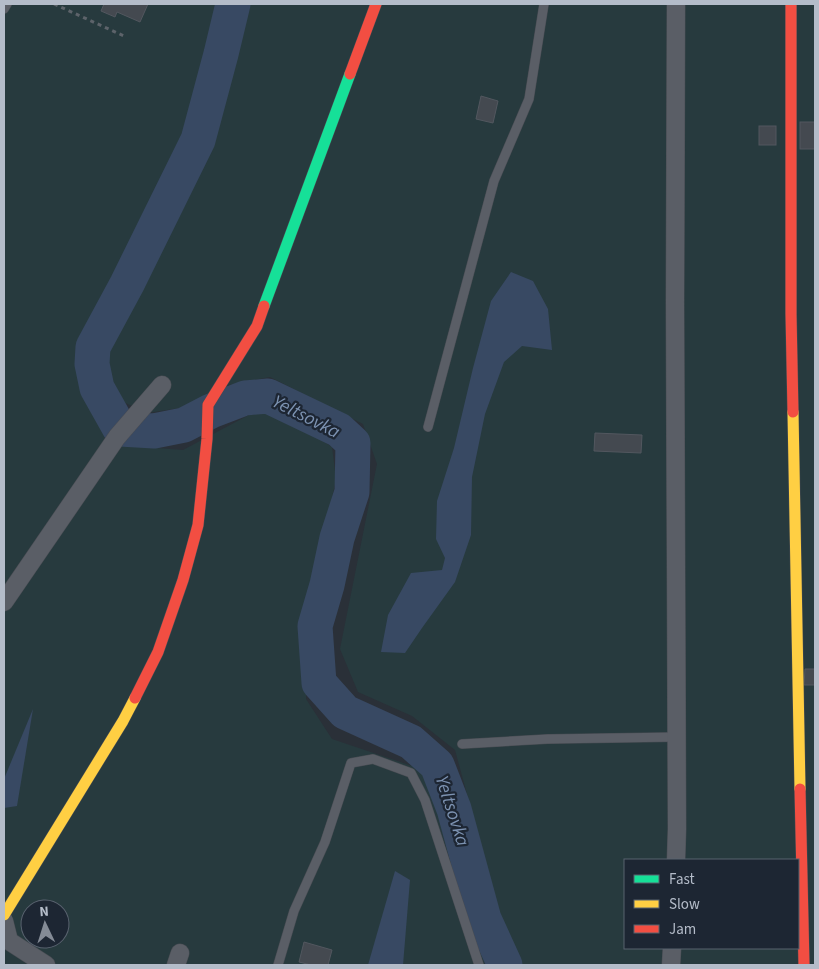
<svg xmlns="http://www.w3.org/2000/svg" width="819" height="969" font-family="'Source Sans 3',sans-serif">
  <rect width="100%" height="100%" fill="#2a3038"/>
  <g fill="#273a3e" fill-rule="evenodd">
    <path d="M4 4H227L213 67 185 155 118 287 84 332 79 362 89 397 118 445 183 450 268 405 332 447 336 479 308 616 306 699 332 739 430 772 473 917 486 965H4ZM30 909H60V939H30Z"/>
    <path d="M243 4H815V965H519L501 919 455 750 412 716 358 692 340 649 377 464 363 424 270 377 229 385 180 408 147 413 115 398 104 372 103 347 198 162ZM625 860H798V948H625Z"/>
  </g>
  <g fill="#384963">
    <path d="M511 272 533 281 548 309 552 350 522 346 504 362 485 414 472 477 471 535 455 582 422 628 405 653 381 652 388 615 411 573 442 570 445 558 436 539 437 501 454 448 473 368 491 301Z"/>
    <path d="M33 709 17 806 4 808V779Z"/>
    <path d="M395 871 410 880 403 965H368Z"/>
  </g>
  <g fill="none" stroke-linecap="round" stroke-linejoin="round">
    <path stroke="#384963" stroke-width="35" d="M233 4 221 54 198 140 127 284 93 347 92 364 97 388 120 429 154 431 184 425 211 411 245 398 268 396 339 430 353 443 352 492 337 538 327 585 315 626 319 683 345 712 411 742 437 765 454 809 484 919 505 965"/>
  </g>
  <g fill="#444950" stroke="#52575f">
    <path d="M104 4H148L140 22 117 12 115 17 101 11Z"/>
    <path d="M481 96 498 101 493 123 476 119Z"/>
    <rect x="800" y="122" width="15" height="27"/>
    <rect x="759" y="126" width="17" height="19"/>
    <path d="M595 433 642 435 641 453 594 451Z"/>
    <path d="M805 669H815V685H804Z"/>
    <path d="M304 942 332 950 328 965H311L299 962Z"/>
  </g>
  <g fill="none" stroke-linecap="round" stroke-linejoin="round">
    <g stroke="#484c53" stroke-width="10">
      <g id="lane">
        <path d="M4 9 7 4"/>
        <path d="M428 427 494 181 529 99 544 4"/>
        <path d="M462 744 548 739 677 737"/>
        <path d="M278 965 294 911 325 842 351 763 373 759 411 773 425 800 479 965"/>
      </g>
    </g>
    <g stroke="#484c53" stroke-width="19">
      <g id="street">
        <path d="M4 602 117 437 162 385"/>
        <path d="M676 860 677 829 675 303 676 4"/>
        <path d="M4 921 9 941 46 965"/>
        <path d="M176 965 180 953"/>
        <path d="M671 965 672 948"/>
      </g>
    </g>
    <g stroke="#484c53" stroke-width="12">
      <path id="fast" d="M264 306 350 74"/>
    </g>
    <g stroke="#484c53" stroke-width="12">
      <g id="slow">
        <path d="M793 412 800 789"/>
        <path d="M4 915 123 721 135 698"/>
      </g>
    </g>
    <g stroke="#484c53" stroke-width="12">
      <g id="jam">
        <path d="M791 4V314L793 412"/>
        <path d="M350 74 376 4"/>
        <path d="M135 698 158 652 183 580 198 525 207 439 208 405 257 326 264 306"/>
        <path d="M800 789 804 965"/>
      </g>
    </g>
    <path stroke="#5d636a" stroke-width="3" stroke-dasharray="4 4" stroke-linecap="butt" d="M54 4 124 36"/>
    <use href="#lane" stroke="#5a5e66" stroke-width="9"/>
    <use href="#street" stroke="#5a5e66" stroke-width="18"/>
    <use href="#fast" stroke="#16e098" stroke-width="11"/>
    <use href="#slow" stroke="#ffcf43" stroke-width="11"/>
    <use href="#jam" stroke="#f24e42" stroke-width="11"/>
  </g>
  <g text-anchor="middle" dominant-baseline="central" stroke-width="4.5" stroke-linejoin="round" paint-order="stroke">
    <g font-size="19" font-style="italic" fill="#7c92b1" stroke="#1d2633">
      <text transform="translate(306 417) rotate(27)">Yeltsovka</text>
      <text transform="translate(452 811) rotate(72)">Yeltsovka</text>
    </g>
  </g>
  <rect width="819" height="969" fill="none" stroke="#b4bcc9" stroke-width="10"/>
  <rect x="624" y="859" width="175" height="90" fill="#1d2633" stroke="#59626f"/>
  <rect x="634" y="875" width="25" height="8" fill="#16e098" stroke="#59626f"/>
  <text x="669" y="884" font-size="15" fill="#b4bcc9">Fast</text>
  <rect x="634" y="900" width="25" height="8" fill="#ffcf43" stroke="#59626f"/>
  <text x="669" y="909" font-size="15" fill="#b4bcc9">Slow</text>
  <rect x="634" y="925" width="25" height="8" fill="#f24e42" stroke="#59626f"/>
  <text x="669" y="934" font-size="15" fill="#b4bcc9">Jam</text>
  <g transform="translate(45 924) rotate(356)"><circle r="24" fill="#1d2633" stroke="#59626f"/>
  <path d="M0-4L9 19L0 12L-9 19Z" fill="#848b96"/>
  <text y="-8" font-size="14" font-weight="bold" text-anchor="middle" fill="#b4bcc9">N</text>
  </g>
</svg>
